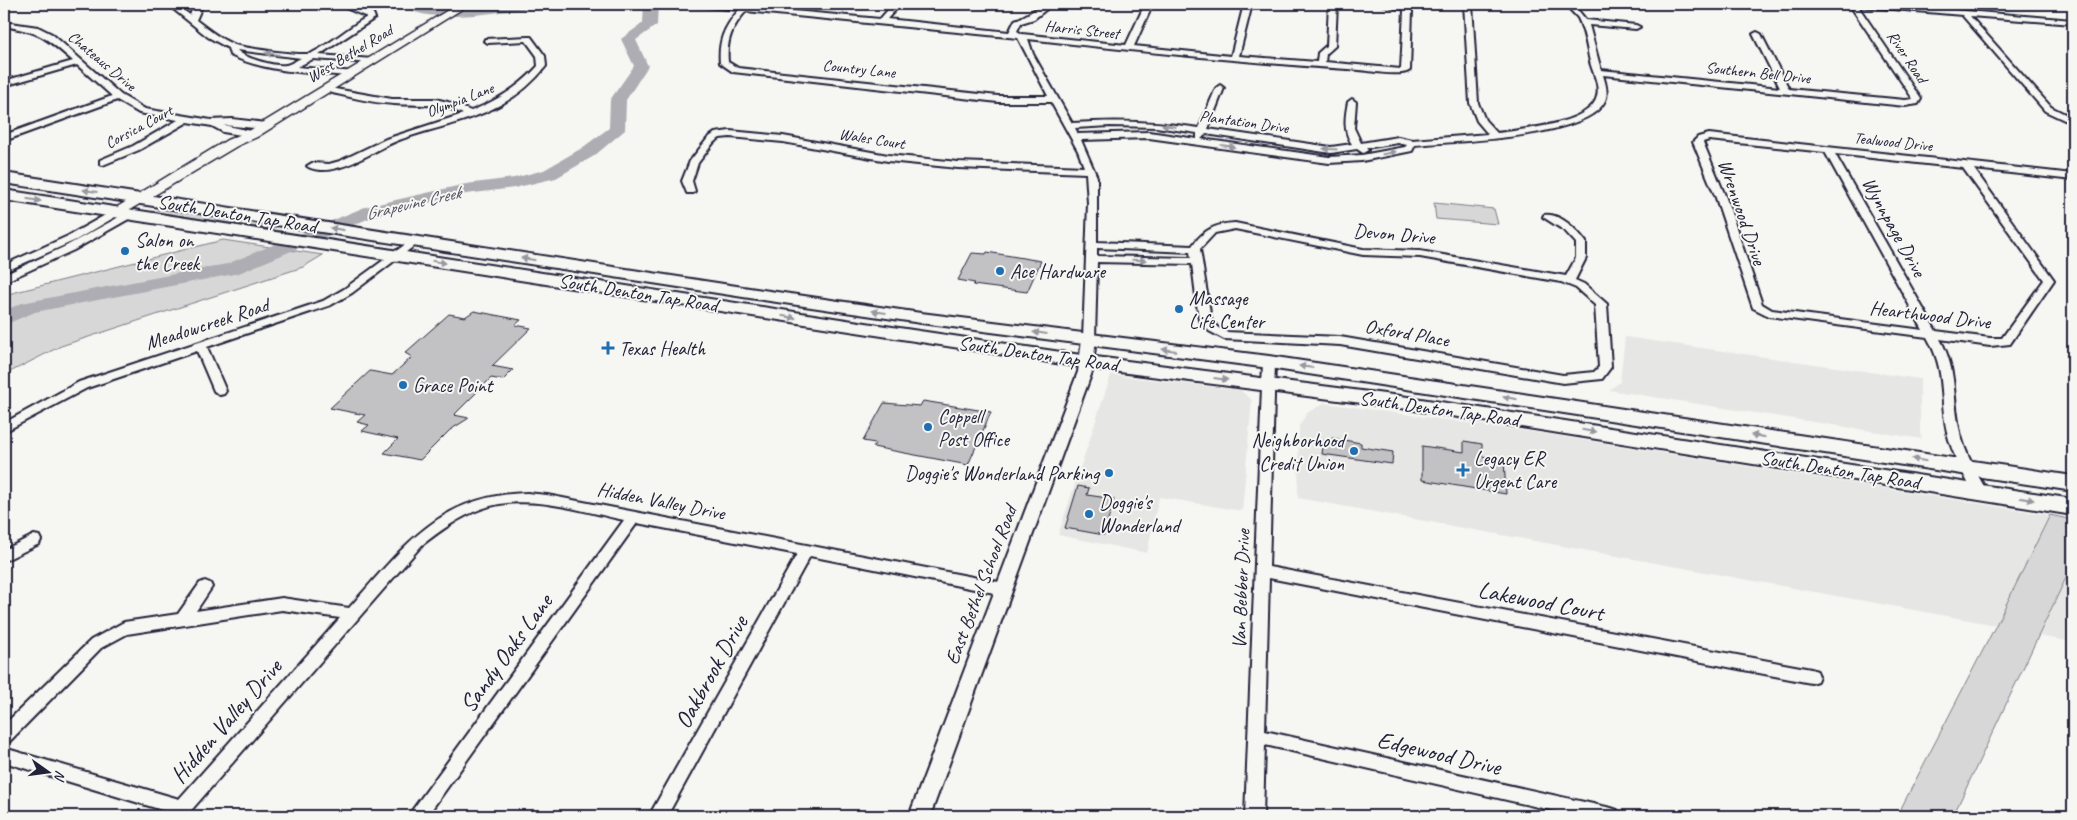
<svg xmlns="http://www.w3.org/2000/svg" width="2077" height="820" font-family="Caveat,sans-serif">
  <rect width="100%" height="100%" fill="#f6f6f2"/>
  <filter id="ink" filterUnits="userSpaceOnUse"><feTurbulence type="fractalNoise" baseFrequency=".02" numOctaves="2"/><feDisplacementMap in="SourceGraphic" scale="10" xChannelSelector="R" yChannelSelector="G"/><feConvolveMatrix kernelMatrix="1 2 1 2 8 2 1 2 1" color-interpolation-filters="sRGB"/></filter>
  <g filter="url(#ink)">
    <g fill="#e6e6e4">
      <path d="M1625 337 1920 379V433L1922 439 1609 390 1620 382Z"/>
      <path d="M1111 375 1240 390 1252 400 1242 511 1159 497 1147 553 1058 535Z"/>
      <path d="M1324 403 1533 432 2050 515 1996 625 1298 498 1299 426 1307 413Z"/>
      <path d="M2073 563V642L2039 636Z"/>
    </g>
    <g fill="#d7d7d7" stroke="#7c7c89">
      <path d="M1434 203 1494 209 1498 224 1436 219Z"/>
      <path d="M161 209 283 225 270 229 155 212Z"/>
      <path d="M223 240 323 255 303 267 61 346 4 375V295Z"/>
      <path d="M2050 515 2073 520V563L1953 816H1897L1996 625Z"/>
    </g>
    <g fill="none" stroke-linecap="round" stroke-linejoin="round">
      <g fill="#adadb3" fill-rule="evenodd">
        <path d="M403 4H418C431 15 474 5 491 4 507 3 523 3 539 4L532 8C504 11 420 27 403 4Z"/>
        <path d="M644 4H658L657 25 636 40 648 66 626 100 625 130 594 156 556 178 514 188 466 194 377 215 239 273 35 312 4 325V311L22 303 227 264 365 207 466 184 514 178 544 170 582 148 609 128 610 100 634 66 621 39 643 23Z"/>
      </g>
    </g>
    <g fill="#c2c2c4" stroke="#22223b">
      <path d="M987 252 1041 261 1027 292 973 285 975 283 958 280 972 253 986 254Z"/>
      <path d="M474 311 521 320 515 325 531 328 492 366 513 370 503 380 491 378 454 415 469 418 450 430 420 460 384 453 398 439 362 431 369 425 357 422 365 415 330 408 370 371 392 375 412 357 405 353 449 314 465 317Z"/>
      <path d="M923 401 991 412 968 465 873 447 875 443 863 441 884 403 920 406Z"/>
      <path d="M1332 438 1361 443V447L1393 452 1392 464 1322 454 1324 440 1332 442Z"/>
      <path d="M1464 441 1482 444V456L1504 460 1506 494 1422 480V446L1464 452Z"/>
      <path d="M1078 486 1089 488 1087 495 1114 499 1104 535 1065 528Z"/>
    </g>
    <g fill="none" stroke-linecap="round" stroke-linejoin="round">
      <g stroke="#22223b" stroke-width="4">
        <g id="minor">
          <path d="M167 4H175L190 15 195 4H203L196 20C208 29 221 40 235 45 245 48 304 57 312 53 330 44 348 28 367 17L336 4H346L373 13 375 18 319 55 373 59 377 61 373 63 313 59 297 67 355 72 356 74 352 76C312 73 267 73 230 55L228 48 208 37ZM237 50 301 58C297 60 291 64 286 65 276 67 243 58 237 50Z"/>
          <path d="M694 4H719L880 19 893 4H901L887 19 1009 32 1015 20C1028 16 1039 4 1053 4L1034 19 1021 23 1017 31 1022 34 1126 45 1145 4H1153L1134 46 1231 56 1244 4H1252L1239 56 1317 62 1318 53 1327 45 1329 4H1337L1335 46 1326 54 1325 62 1401 69 1404 11 1403 9 1381 4 1409 5 1412 11 1410 70C1402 78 1361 69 1347 69 1240 62 1135 51 1028 39L1033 54 1072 123C1115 120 1156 121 1199 128L1216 88 1220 85 1224 88 1208 129 1331 147 1352 144C1343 131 1345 117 1348 102L1352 99 1356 102 1354 128 1361 143 1398 137 1412 140 1488 134 1477 121 1470 103 1464 4H1472L1478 103 1485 120 1497 133C1519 130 1592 124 1597 96 1600 85 1593 73 1590 62 1587 48 1585 32 1578 18 1574 13 1569 9 1565 4H1573L1586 20 1636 25 1640 27 1636 29 1589 25 1601 70 1780 88 1753 34 1757 32 1761 34 1789 89 1905 100 1913 99 1849 4H1883L2073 20V24L1970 16 2051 107 2073 118V124L2045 111 1962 15 1858 6 1921 99 1918 104 1905 106 1603 75C1605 82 1608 90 1606 98 1594 139 1452 141 1415 145L1412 151 1362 161 1329 163 1149 138 1081 140 1097 177V242L1192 246C1204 230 1215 224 1235 223L1363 249 1420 251 1566 276 1576 258V243L1565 231 1543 217 1544 215C1560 212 1578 231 1586 242V258L1575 280 1584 284 1607 304 1611 367 1602 379 1563 383 1340 345 1224 339 1209 331 1199 320 1192 264 1097 262 1095 339 1089 343 1083 339 1088 203 1086 173 958 168 888 161 783 142 730 137 720 138 714 142 698 163 692 181 695 191 693 193H687L682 181 690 161 708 138 715 133 730 131 783 136 888 155 958 162 1084 167 1078 151 1051 102H998L733 72 720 63C718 41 724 27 739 10L698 6ZM746 11 1018 38 1048 96H998L738 68 728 62C726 40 732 27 746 11ZM1110 126 1156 127 1197 133V139L1149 132 1078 134 1075 128ZM1206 134 1331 153 1357 149 1363 153 1368 150 1366 148 1398 143 1407 145 1405 147 1362 155 1329 157 1201 139ZM1235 229 1363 255 1420 257 1561 282 1576 288 1595 305 1599 367 1594 372 1563 375 1340 337 1226 332 1217 327 1211 319 1200 249 1215 233ZM1097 248 1190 252 1191 258 1097 256Z"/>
          <path d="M4 22 38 27 52 34 121 95 145 109 211 120 232 119 266 123 270 126 266 129 223 125 256 132 258 134 253 137 223 132 212 126 188 122 139 150 103 165 100 164V160L133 146 178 120 139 113 117 100 4 141V135L112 96 77 65 4 86V81L73 61C44 36 42 33 4 26Z"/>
          <path d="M528 37H531L545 56 546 66C533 83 518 95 500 105 469 122 432 128 399 140 378 148 359 163 337 168 328 171 313 171 307 166L312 163 329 164 340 161 386 139 463 114C439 102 419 106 394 104 370 103 347 96 324 91V87L392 99H435L448 102 471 111C497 101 519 87 538 66L537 56 526 41 488 43 484 41 485 39Z"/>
          <path d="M1709 134 2073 174V180L1974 169 2054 280 2010 344 1990 346 1940 339C1958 371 1952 399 1960 432 1965 454 1977 473 1987 492L1985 495H1975C1964 476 1952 454 1947 432 1939 396 1947 372 1927 337L1769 316 1753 308 1716 198 1693 142 1698 137ZM1709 140 1825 152 1923 330 1772 310 1762 304 1726 198 1703 142ZM1835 154 1963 168 2044 280 2002 338H1990L1936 331Z"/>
          <path d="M116 209 121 212 120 214 76 240 4 272V265L68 236Z"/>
          <path d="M130 211 135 214 134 216 74 250 4 282V275L66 246Z"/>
          <path d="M414 238 419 241 418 243 352 293 331 305 207 347 226 391 224 394 220 395 214 391 197 351 87 388 4 432V423L79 382 323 301 344 289Z"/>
          <path d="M1269 358 1275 362 1269 567 1811 669 1817 671 1819 676 1817 681 1811 683 1269 578 1265 731 1611 808 1617 810 1620 816H1577L1265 745 1263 816H1245L1263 362Z"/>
          <path d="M527 493 547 495 1004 583 1009 585 1011 589 1009 593 1004 595 810 556 667 816H649L797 554 637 523 427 816H408L624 520C580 511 526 492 481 509 459 517 440 531 422 545L188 814 182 816 4 762V748L179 799 340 618 282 610 127 634 101 648 10 741 4 743V725L91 640 124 622 178 614 200 583 205 581 210 583 212 587 196 611 282 598 349 608C403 548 438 495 527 493Z"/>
          <path d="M34 535 39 536 41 540 39 544 4 561V550Z"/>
        </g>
      </g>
      <g stroke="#22223b" stroke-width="4">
        <path id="tertiary" d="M1089 335 1096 339 1092 372 930 816H909L1078 372 1082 339Z"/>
      </g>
      <g stroke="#22223b" stroke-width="3">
        <path id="secondary" d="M458 4H470L257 137 237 146 121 215 116 216 109 212 227 140 249 131Z"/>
      </g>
      <g stroke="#22223b" stroke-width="4">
        <g id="primary">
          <path d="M4 173 756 289 921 313 1269 356 2073 476V491L1269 368 921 323 756 299 4 183Z"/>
          <path d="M4 190 879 325 1088 356 1408 397 2073 499V515L1408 409 1088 368 4 200Z"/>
        </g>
      </g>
      <use href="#minor" fill="#f6f6f2" fill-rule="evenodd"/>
      <use href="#tertiary" fill="#f6f6f2" fill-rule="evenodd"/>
      <use href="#secondary" fill="#f6f6f2" fill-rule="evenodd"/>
      <use href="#primary" fill="#f6f6f2" fill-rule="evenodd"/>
    </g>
    <defs><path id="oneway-solid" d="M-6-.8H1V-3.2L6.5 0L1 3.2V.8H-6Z" transform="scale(1.25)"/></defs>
    <g fill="#9797a0">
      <use href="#oneway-solid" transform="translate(272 54) rotate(-172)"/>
      <use href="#oneway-solid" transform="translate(1169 126) rotate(-172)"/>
      <use href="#oneway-solid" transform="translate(1228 146) rotate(8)"/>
      <use href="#oneway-solid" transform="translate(1330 149) rotate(-176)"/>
      <use href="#oneway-solid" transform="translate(1389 153) rotate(-11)"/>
      <use href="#oneway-solid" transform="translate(90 191) rotate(-172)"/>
      <use href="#oneway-solid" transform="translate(34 200) rotate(9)"/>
      <use href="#oneway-solid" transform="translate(337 229) rotate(-171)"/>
      <use href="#oneway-solid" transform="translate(528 259) rotate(-171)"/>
      <use href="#oneway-solid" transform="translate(1139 260) rotate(1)"/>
      <use href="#oneway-solid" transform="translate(439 262) rotate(9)"/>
      <use href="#oneway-solid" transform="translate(879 312) rotate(-172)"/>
      <use href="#oneway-solid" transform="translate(789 317) rotate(9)"/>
      <use href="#oneway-solid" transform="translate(1040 333) rotate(-173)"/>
      <use href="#oneway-solid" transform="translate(1169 350) rotate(-173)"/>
      <use href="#oneway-solid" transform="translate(1306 367) rotate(-172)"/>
      <use href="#oneway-solid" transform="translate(1221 379) rotate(7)"/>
      <use href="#oneway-solid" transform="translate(1510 398) rotate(-171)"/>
      <use href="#oneway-solid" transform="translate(1589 431) rotate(9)"/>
      <use href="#oneway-solid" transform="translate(1758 436) rotate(-171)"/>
      <use href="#oneway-solid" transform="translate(1919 460) rotate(-171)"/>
      <use href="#oneway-solid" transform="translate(2027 499) rotate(9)"/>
    </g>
  </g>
  <g fill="#1f6fb2" stroke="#f6f6f2" stroke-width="2">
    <circle cx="125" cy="251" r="5"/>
    <circle cx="1000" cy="271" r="5"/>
    <circle cx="1179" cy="309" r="5"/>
    <path d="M605.5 340.5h5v5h5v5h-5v5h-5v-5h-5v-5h5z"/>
    <circle cx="403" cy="385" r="5"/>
    <circle cx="928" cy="427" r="5"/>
    <circle cx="1354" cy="451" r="5"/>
    <path d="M1460.5 462.5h5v5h5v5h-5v5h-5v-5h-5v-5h5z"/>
    <circle cx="1109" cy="473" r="5"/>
    <circle cx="1089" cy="514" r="5"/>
  </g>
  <g text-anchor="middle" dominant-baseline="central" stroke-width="4" stroke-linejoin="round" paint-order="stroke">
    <g font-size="16" fill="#22223b" stroke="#f6f6f2">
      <text transform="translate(1082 30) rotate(6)">Harris Street</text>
      <text transform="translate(350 54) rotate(-31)">West Bethel Road</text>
      <text transform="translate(1907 57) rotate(56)">River Road</text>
      <text transform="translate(102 61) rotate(40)">Chateaus Drive</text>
      <text transform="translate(859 69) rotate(6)">Country Lane</text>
      <text transform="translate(1758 73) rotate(6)">Southern Bell Drive</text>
      <text transform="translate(460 100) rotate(-21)">Olympia Lane</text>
      <text transform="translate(1244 122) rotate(8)">Plantation Drive</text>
      <text transform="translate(139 127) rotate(-28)">Corsica Court</text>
      <text transform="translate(872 139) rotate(9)">Wales Court</text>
      <text transform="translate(1893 142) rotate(6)">Tealwood Drive</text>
    </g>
    <g font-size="18" font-style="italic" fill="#535365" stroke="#f6f6f2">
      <text transform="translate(413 203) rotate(-13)">Grapevine Creek</text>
    </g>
    <g font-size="20" fill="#22223b" stroke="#f6f6f2">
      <text transform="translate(1742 212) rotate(71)">Wrenwood Drive</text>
      <text transform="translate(237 214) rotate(9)">South Denton Tap Road</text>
      <text transform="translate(1894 227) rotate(61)">Wynnpage Drive</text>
      <text transform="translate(1394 234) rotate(5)">Devon Drive</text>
      <text transform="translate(638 293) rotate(9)">South Denton Tap Road</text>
      <text transform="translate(1930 315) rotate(7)">Hearthwood Drive</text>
      <text transform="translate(207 324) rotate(-18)">Meadowcreek Road</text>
      <text transform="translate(1407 333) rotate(10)">Oxford Place</text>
      <text transform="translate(1038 354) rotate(8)">South Denton Tap Road</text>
      <text transform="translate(1439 409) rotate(8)">South Denton Tap Road</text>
      <text transform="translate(1840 470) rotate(9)">South Denton Tap Road</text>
      <text transform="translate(661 501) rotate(11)">Hidden Valley Drive</text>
      <text transform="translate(981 585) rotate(-69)">East Bethel School Road</text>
      <text transform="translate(1241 589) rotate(-88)">Van Bebber Drive</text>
    </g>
    <g font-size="20" fill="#22223b" stroke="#f6f6f2" text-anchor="start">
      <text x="135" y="240">Salon on<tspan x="135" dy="23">the Creek</tspan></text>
      <text x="1010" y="271">Ace Hardware</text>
      <text x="1189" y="298">Massage<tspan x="1189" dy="23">Life Center</tspan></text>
      <text x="619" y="348">Texas Health</text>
      <text x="413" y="385">Grace Point</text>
      <text x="938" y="416">Coppell<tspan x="938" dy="23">Post Office</tspan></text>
      <text x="1344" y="440" text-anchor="end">Neighborhood<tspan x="1344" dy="23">Credit Union</tspan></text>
      <text x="1474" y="458">Legacy ER<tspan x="1474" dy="23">Urgent Care</tspan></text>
      <text x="1099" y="473" text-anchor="end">Doggie's Wonderland Parking</text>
      <text x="1099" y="502">Doggie's<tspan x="1099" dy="23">Wonderland</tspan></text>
    </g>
    <g font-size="24" fill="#22223b" stroke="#f6f6f2">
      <text transform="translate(1541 601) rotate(11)">Lakewood Court</text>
      <text transform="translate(506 653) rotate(-54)">Sandy Oaks Lane</text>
      <text transform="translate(711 672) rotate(-61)">Oakbrook Drive</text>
      <text transform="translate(226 721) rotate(-49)">Hidden Valley Drive</text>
      <text transform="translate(1439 753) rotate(13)">Edgewood Drive</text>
    </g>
  </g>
  <rect width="2077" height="820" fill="none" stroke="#f6f6f2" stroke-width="20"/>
  <rect x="10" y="10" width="2057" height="800" fill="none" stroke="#22223b" stroke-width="2" filter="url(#ink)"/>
  <g transform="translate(48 772) rotate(104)" stroke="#f6f6f2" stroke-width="4" paint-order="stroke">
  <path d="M0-4L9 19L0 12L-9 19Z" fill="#22223b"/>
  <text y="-8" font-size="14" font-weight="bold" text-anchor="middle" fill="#22223b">N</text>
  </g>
</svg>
